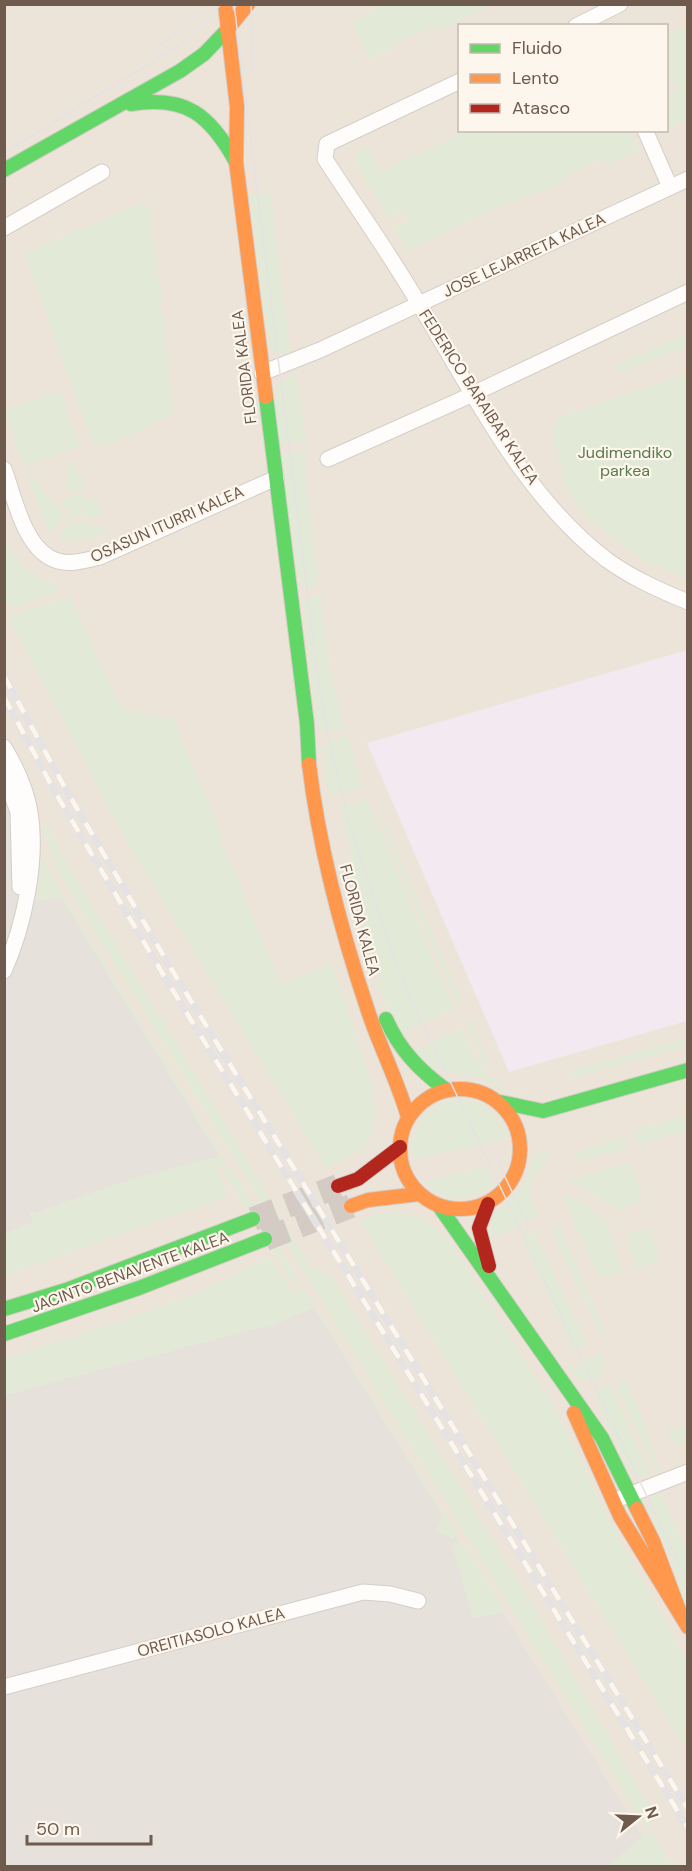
<svg xmlns="http://www.w3.org/2000/svg" width="692" height="1871" font-family="'DM Sans',sans-serif">
  <rect width="100%" height="100%" fill="#f5f1eb"/>
  <path fill="#ede4d9" fill-rule="evenodd" d="M5 5H687V1866H610L643 1836 503 1612 504 1609 465 1545 460 1543 277 1323 5 1395V1234L34 1222 37 902 22 901 24 827 4 800ZM460 26H666V130H460Z"/>
  <g fill="#e7e1dc">
    <path d="M4 800 24 827 22 901 62 899 220 1156 128 1180 31 1214 34 1222 5 1234Z"/>
    <path d="M314 1307 454 1534 460 1543 465 1545 504 1609 503 1612 643 1836 610 1866H5V1395L277 1323Z"/>
  </g>
  <path fill="#f2e9f1" d="M687 650V1021L509 1072 367 743Z"/>
  <g fill="#e2ead7">
    <path d="M374 5 492 4V5L437 31 434 26 393 44 394 48 370 60 352 23 376 10Z"/>
    <path d="M687 25V119L667 129V96L679 90 675 83 667 86V35Z"/>
    <path d="M469 130 630 131 639 150 607 164 604 158 560 179 561 183 466 221 408 251 394 228 408 221 403 211 389 218 354 162 357 151 369 148 380 172Z"/>
    <path d="M270 192 290 353 278 354 270 348 249 195Z"/>
    <path d="M143 203 150 209 153 230H150L151 238H154L157 267 155 268V274H158L162 304 159 305 160 311H163L166 341 164 342V348H167L170 375 168 376 169 385H171L174 408 167 419 154 421 155 424 100 447 94 443 86 424 24 253Z"/>
    <path d="M687 334V348L617 373 613 366Z"/>
    <path d="M297 372 306 441 278 444 275 385Z"/>
    <path d="M687 374H688L687 578 649 563 619 543 591 520 568 492 553 433 557 418Z"/>
    <path d="M60 391 80 446 24 466 5 411Z"/>
    <path d="M307 451 305 478 319 586 307 587 299 581 280 454Z"/>
    <path d="M70 462 86 482 84 491 70 493 66 486 67 464Z"/>
    <path d="M32 475 64 515 53 532 47 528 28 477Z"/>
    <path d="M83 494 86 501 98 497 103 514 87 520 84 514 70 519 63 499Z"/>
    <path d="M72 522 105 528 109 532 92 539 61 541V531Z"/>
    <path d="M4 532C16 565 27 573 59 585L60 590 16 607 5 602Z"/>
    <path d="M320 596 330 670 345 729 325 733 317 727 303 603 308 598Z"/>
    <path d="M71 597 118 702 131 711 173 719 223 836 220 837 281 984 332 963 373 1088C380 1138 370 1148 326 1168L128 844 8 617Z"/>
    <path d="M348 735 362 788 329 795 322 748 328 742Z"/>
    <path d="M367 800 454 1008 398 1035 383 997 344 861 352 859 339 806Z"/>
    <path d="M375 800 462 1001 457 1003 390 846Z"/>
    <path d="M46 821 63 856 312 1268 331 1275 537 1612 653 1813 650 1829 673 1866H610L648 1831 58 872 44 834Z"/>
    <path d="M41 854 52 877 226 1162 218 1171 228 1196 5 1276V1234L34 1222 30 1215 128 1180 219 1156 62 899 53 897 37 902Z"/>
    <path d="M470 1019 490 1066 487 1068 465 1021Z"/>
    <path d="M462 1028C475 1056 484 1078 512 1092 520 1095 528 1094 535 1099L508 1092 482 1078 440 1070 412 1052Z"/>
    <path d="M687 1038V1046L573 1078 571 1070Z"/>
    <path d="M453 1099C486 1101 495 1110 510 1139L411 1159C412 1128 422 1109 453 1099Z"/>
    <path d="M687 1115V1131L637 1145 634 1135 637 1134 636 1129Z"/>
    <path d="M624 1138 627 1148 580 1161 576 1160 574 1152Z"/>
    <path d="M550 1150 551 1156C533 1181 522 1184 538 1216L486 1241 493 1215 518 1193 529 1174 532 1159 538 1153Z"/>
    <path d="M631 1162 643 1202 618 1209 569 1180Z"/>
    <path d="M230 1166 300 1282 294 1284 223 1172Z"/>
    <path d="M486 1166 495 1185C474 1202 442 1202 424 1182Z"/>
    <path d="M566 1194 591 1209 609 1226 622 1272 599 1278 563 1196Z"/>
    <path d="M397 1212 418 1217 446 1237 555 1407 608 1518 687 1661V1751L360 1221 376 1214Z"/>
    <path d="M559 1225 607 1336 603 1338 552 1233Z"/>
    <path d="M650 1227 659 1261 635 1268 625 1234Z"/>
    <path d="M535 1232 588 1345 574 1352 521 1238Z"/>
    <path d="M269 1257 292 1292 303 1287 457 1533 456 1537 450 1540 449 1536 436 1532 443 1516 314 1307 277 1323 5 1395V1359C93 1330 188 1304 269 1257Z"/>
    <path d="M602 1352 605 1377 581 1381 568 1369Z"/>
    <path d="M626 1381 646 1427 659 1471 657 1472 615 1385Z"/>
    <path d="M609 1384 652 1475C645 1477 639 1477 633 1473 623 1466 601 1410 595 1395L601 1387Z"/>
    <path d="M687 1426V1444L676 1443 666 1432Z"/>
    <path d="M659 1491 687 1551V1599L684 1601 674 1564 648 1508 652 1496Z"/>
    <path d="M460 1543 465 1545 504 1609 503 1612 473 1619 452 1544Z"/>
  </g>
  <g fill="none" stroke-linecap="round" stroke-linejoin="round">
    <g stroke="#d4cbc4" stroke-width="24" stroke-dasharray="24 12" stroke-linecap="butt">
      <path d="M253 1219 338 1186"/>
      <path d="M265 1239 351 1206"/>
    </g>
    <g stroke="#d4cec9" stroke-width="17">
      <g id="street">
        <path d="M576 26 620 4"/>
        <path d="M460 81 327 144 325 159C356 207 390 254 419 304 473 392 523 496 607 560 632 578 659 590 688 602"/>
        <path d="M645 130 670 187"/>
        <path d="M4 228 102 172"/>
        <path d="M262 373 320 350 688 179"/>
        <path d="M328 459 460 400 688 292"/>
        <path d="M4 469C15 498 24 551 58 561 71 565 87 560 100 557L276 478"/>
        <path d="M4 747C16 767 26 788 30 812 38 861 24 926 4 971"/>
        <path d="M4 773 18 812 20 887"/>
        <path d="M621 1498 688 1472"/>
        <path d="M4 1687 363 1592 390 1594 418 1601"/>
      </g>
    </g>
    <g stroke="#d4cec8" stroke-width="16">
      <g id="fast">
        <path d="M131 104C186 95 210 115 236 162"/>
        <path d="M4 170 180 71 204 54 227 30"/>
        <path d="M266 397 307 724 309 764"/>
        <path d="M386 1019C399 1049 419 1070 445 1089"/>
        <path d="M500 1102 543 1111 688 1070"/>
        <path d="M439 1206 602 1438 637 1509"/>
        <path d="M4 1309 66 1290 253 1219"/>
        <path d="M4 1334 139 1288 265 1239"/>
      </g>
    </g>
    <g stroke="#d4cec8" stroke-width="16">
      <g id="slow">
        <path d="M225 4 237 107 236 162 266 397"/>
        <path d="M227 30 248 4"/>
        <path d="M309 764C319 848 342 934 369 1014 381 1049 398 1082 408 1117"/>
        <circle cx="460" cy="1149" r="60"/>
        <path d="M351 1206 368 1200 419 1194"/>
        <path d="M574 1413 620 1516 688 1627"/>
        <path d="M637 1509 653 1541 679 1610"/>
      </g>
    </g>
    <g stroke="#d4cec8" stroke-width="16">
      <g id="jam">
        <path d="M338 1186 358 1179 400 1147"/>
        <path d="M488 1204 479 1228 489 1266"/>
      </g>
    </g>
    <use href="#street" stroke="#fefdfc" stroke-width="15"/>
    <use href="#fast" stroke="#63d668" stroke-width="14"/>
    <use href="#slow" stroke="#ff974d" stroke-width="14"/>
    <use href="#jam" stroke="#b3261e" stroke-width="14"/>
    <g stroke="#e4e2e3" stroke-width="1.5">
      <path d="M234 4 319 687C338 797 369 900 413 1003L688 1583"/>
      <path d="M251 4 253 73"/>
      <path d="M151 52 184 28 204 4"/>
      <path d="M4 153 181 44 201 28 221 4"/>
      <path d="M495 1156 529 1227"/>
    </g>
    <g stroke="#e4e2e3" stroke-width="7">
      <g id="rail">
        <path d="M4 676 65 788 172 970 688 1809"/>
        <path d="M4 697 55 792 164 976 688 1828"/>
      </g>
    </g>
    <use href="#rail" stroke="#fdf6ec" stroke-width="4.5" stroke-dasharray="14" stroke-linecap="butt"/>
  </g>
  <g text-anchor="middle" dominant-baseline="central" stroke-width="4.5" stroke-linejoin="round" paint-order="stroke">
    <g font-size="16" fill="#6f5a4e" stroke="#fdf6ec">
      <text transform="translate(524 255) rotate(-25)">JOSE LEJARRETA KALEA</text>
      <text transform="translate(244 367) rotate(-97)">FLORIDA KALEA</text>
      <text transform="translate(479 397) rotate(57)">FEDERICO BARAIBAR KALEA</text>
      <text transform="translate(167 524) rotate(-24)">OSASUN ITURRI KALEA</text>
      <text transform="translate(360 920) rotate(75)">FLORIDA KALEA</text>
      <text transform="translate(130 1272) rotate(-20)">JACINTO BENAVENTE KALEA</text>
      <text transform="translate(211 1632) rotate(-15)">OREITIASOLO KALEA</text>
    </g>
    <g font-size="16" fill="#597a4b" stroke="#fdf6ec">
      <text x="625" y="452">Judimendiko<tspan x="625" dy="18">parkea</tspan></text>
    </g>
  </g>
  <rect width="692" height="1871" fill="none" stroke="#6f5a4e" stroke-width="12"/>
  <rect x="458" y="24" width="210" height="108" fill="#fdf6ec" stroke="#c4b8ad" stroke-width="1.5"/>
  <rect x="470" y="44" width="30" height="9" fill="#63d668" stroke="#c4b8ad" stroke-width="1.5"/>
  <text x="512" y="54" font-size="18" fill="#6f5a4e">Fluido</text>
  <rect x="470" y="74" width="30" height="9" fill="#ff974d" stroke="#c4b8ad" stroke-width="1.5"/>
  <text x="512" y="84" font-size="18" fill="#6f5a4e">Lento</text>
  <rect x="470" y="104" width="30" height="9" fill="#b3261e" stroke="#c4b8ad" stroke-width="1.5"/>
  <text x="512" y="114" font-size="18" fill="#6f5a4e">Atasco</text>
  <g transform="translate(638 1817) rotate(72)" stroke="#fdf6ec" stroke-width="4.5" paint-order="stroke">
  <path d="M0-4.5L10 22L0 15L-10 22Z" fill="#6f5a4e"/>
  <text y="-9" font-size="16" font-weight="bold" text-anchor="middle" fill="#6f5a4e">N</text>
  </g>
  <path d="M27 1835v9h124v-9" fill="none" stroke="#6f5a4e" stroke-width="3"/>
  <text x="36" y="1835" font-size="18" fill="#6f5a4e" stroke="#fdf6ec" stroke-width="4.5" paint-order="stroke">50 m</text>
</svg>
